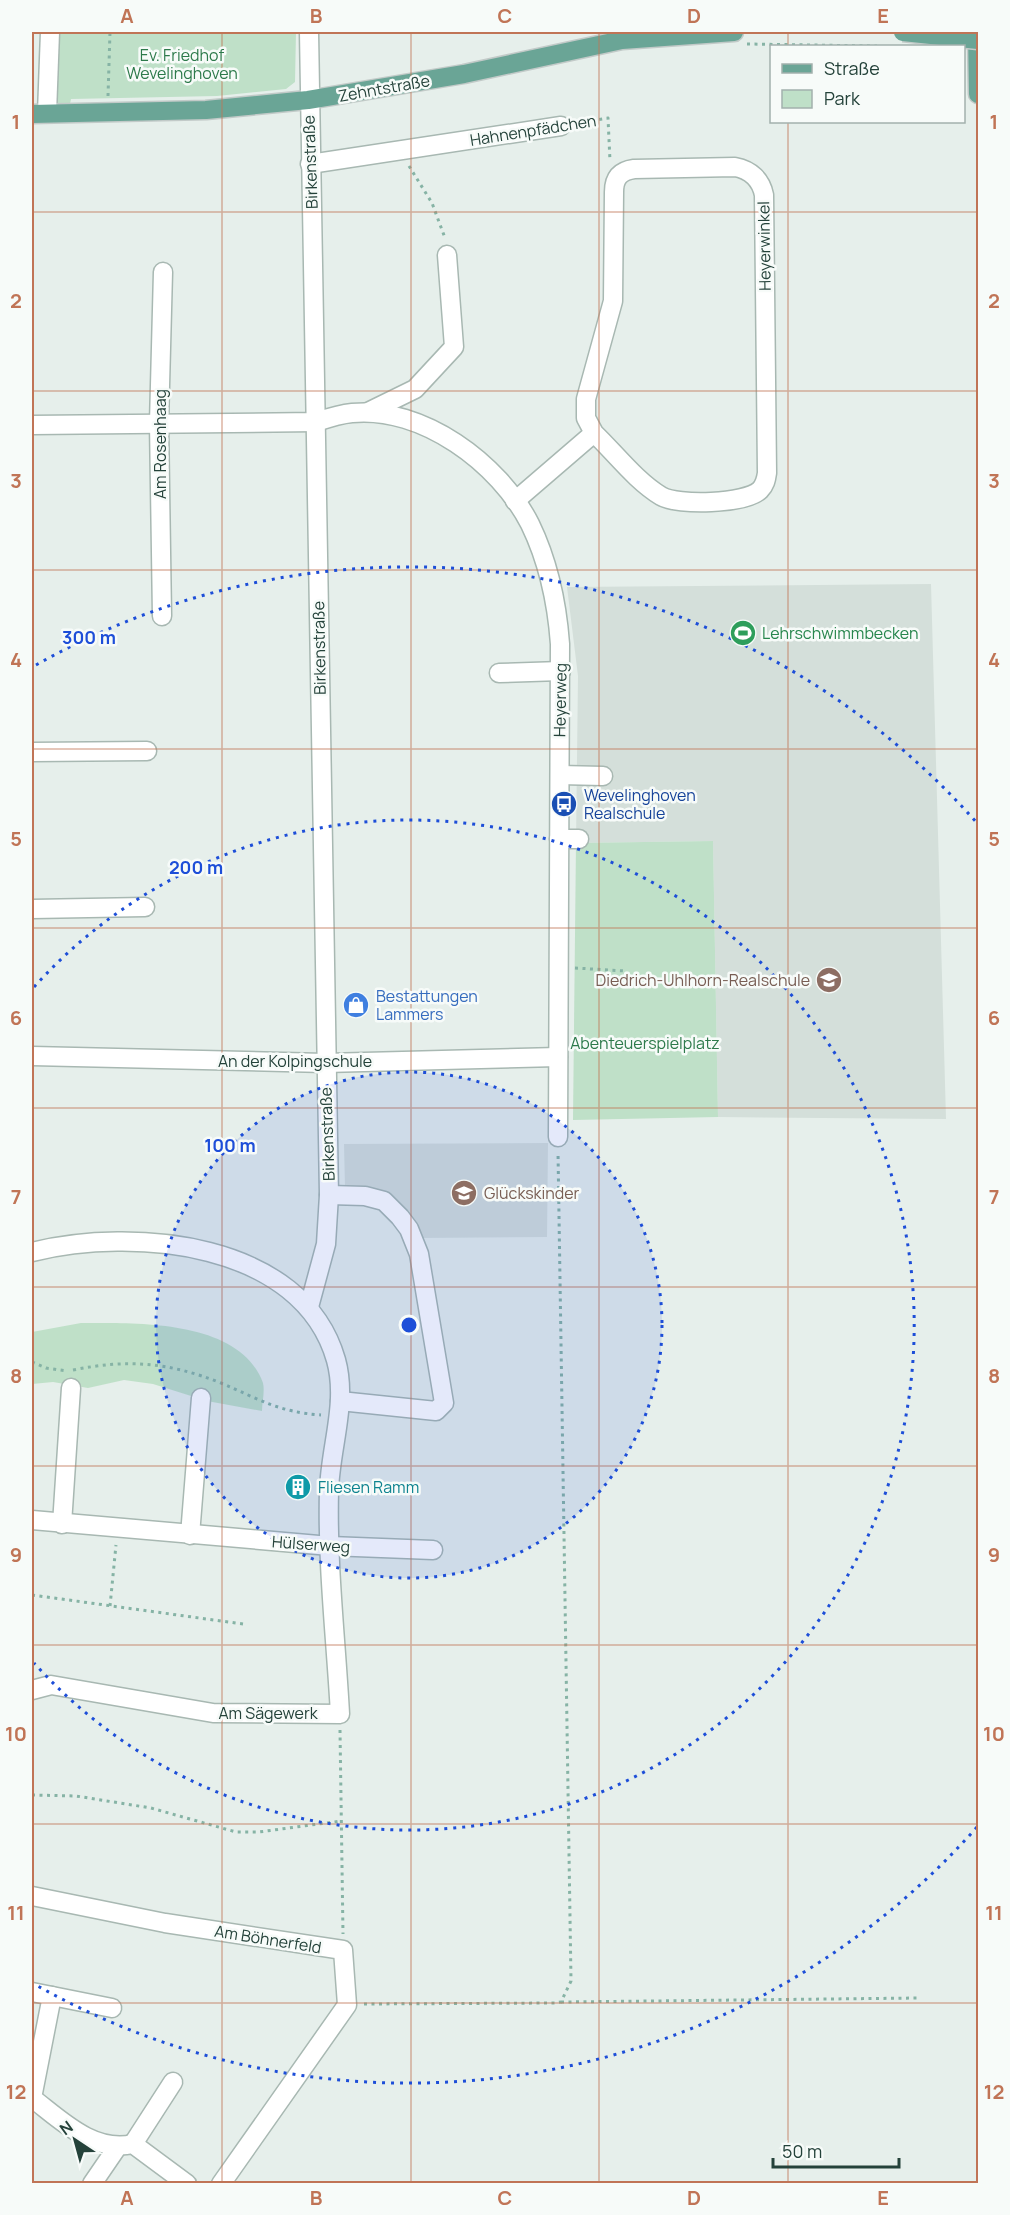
<svg xmlns="http://www.w3.org/2000/svg" width="1010" height="2215" font-family="Manrope,sans-serif">
  <rect width="100%" height="100%" fill="#e6efeb"/>
  <g fill="#d4dfda">
    <path d="M931 584 946 1119 718 1117 713 841 576 843 578 676 567 587Z"/>
    <path d="M548 1143 547 1237 420 1238 391 1198 345 1187 344 1144Z"/>
  </g>
  <g fill="#bfe0c8">
    <path d="M54 32H296L295 82 286 89 217 96 71 99 70 104 51 105Z"/>
    <path d="M713 841 718 1117 573 1120 576 843Z"/>
    <path d="M81 1323C136 1323 240 1319 263 1383 265 1391 262 1403 262 1411L207 1401 153 1384 124 1380 88 1388 53 1382 32 1384V1332Z"/>
  </g>
  <g fill="none" stroke-linecap="round" stroke-linejoin="round">
    <g stroke="#a8b8b2" stroke-width="21">
      <g id="minor">
        <path d="M309 32 329 1195 326 1244 309 1307"/>
        <path d="M47 113 50 32"/>
        <path d="M310 164 561 126"/>
        <path d="M368 412 415 389 454 347 447 255"/>
        <path d="M32 425 316 422C328 418 340 414 352 413 422 406 499 463 530 524 548 561 557 603 560 644L558 1137"/>
        <path d="M515 501 594 433C615 453 636 481 661 496 678 506 745 504 760 490 765 485 766 480 767 473L764 195C761 180 751 170 735 167L634 169C620 171 614 178 614 192L613 301 586 399V418L594 433"/>
        <path d="M162 616 159 423 163 272"/>
        <path d="M499 673 561 671"/>
        <path d="M32 752 147 751"/>
        <path d="M560 775 603 776"/>
        <path d="M559 839H579"/>
        <path d="M32 909 145 907"/>
        <path d="M32 1056 325 1063 558 1057"/>
        <path d="M329 1195 365 1196 384 1201 400 1217 409 1229 419 1254 444 1403 436 1411 340 1401"/>
        <path d="M32 1252C133 1227 302 1241 336 1360 348 1403 330 1448 329 1491 327 1565 336 1640 340 1714L213 1713 51 1685 32 1690"/>
        <path d="M32 1520 330 1546 433 1550"/>
        <path d="M62 1524 71 1388"/>
        <path d="M190 1535 201 1398"/>
        <path d="M32 1896 165 1923 343 1950 347 2005 221 2184"/>
        <path d="M32 1992 52 1996 32 2098"/>
        <path d="M52 1996 112 2008"/>
        <path d="M32 2098C61 2120 93 2153 133 2144L187 2184"/>
        <path d="M133 2144 173 2082"/>
        <path d="M92 2184 118 2146"/>
      </g>
    </g>
    <g stroke="#c2cac8" stroke-width="21">
      <g id="major">
        <path d="M977 32 978 94"/>
        <path d="M32 114 206 110 308 100 464 74 622 40 734 32"/>
      </g>
    </g>
    <g stroke="#86b3a5" stroke-width="3" stroke-dasharray="3 4.5" stroke-linecap="butt">
      <path d="M747 44 877 46"/>
      <path d="M108 96 110 32"/>
      <path d="M577 123 608 118 610 161"/>
      <path d="M409 166 432 203 445 238"/>
      <path d="M575 968 626 971"/>
      <path d="M32 1362 46 1368 67 1371"/>
      <path d="M73 1370C128 1359 168 1362 221 1383 259 1399 278 1412 321 1415"/>
      <path d="M32 1595 243 1624"/>
      <path d="M110 1606 116 1545"/>
      <path d="M340 1730 343 1934"/>
      <path d="M32 1795 76 1796 151 1808 236 1832H259L341 1821"/>
      <path d="M561 2002 919 1998"/>
      <path d="M364 2004 555 2003 561 2002 571 1981 558 1152"/>
    </g>
    <use href="#minor" stroke="#fff" stroke-width="18"/>
    <use href="#major" stroke="#6aa596" stroke-width="18"/>
    <g stroke="#c2cac8" stroke-width="21" stroke-linecap="butt">
      <path id="major-bridge" d="M903 32 978 40"/>
    </g>
    <use href="#major-bridge" stroke="#6aa596" stroke-width="18"/>
  </g>
  <path fill="none" stroke="#c07456" stroke-width="1.5" stroke-opacity="0.55" d="M222 32V2184M411 32V2184M599 32V2184M788 32V46M788 122V2184M32 212H978M32 391H978M32 570H978M32 749H978M32 928H978M32 1108H978M32 1287H978M32 1466H978M32 1645H978M32 1824H978M32 2003H978"/>
  <circle cx="409" cy="1325" r="253" fill="#1d4ed8" fill-opacity=".12"/>
  <g fill="none" stroke="#1d4ed8" stroke-width="3" stroke-dasharray="3 6">
    <circle cx="409" cy="1325" r="253"/>
    <path d="M34 987A505 505 0 1 1 34 1663"/>
    <path d="M977 1827A758 758 0 0 1 36 1985M36 665A758 758 0 0 1 977 823"/>
  </g>
  <defs>
    <g id="stadium-disc" transform="scale(1.35)"><circle r="9.5" fill="#2e9e5b" stroke="#f7fbf9"/><path d="M0-5a6.5 5 0 1 0 0 10a6.5 5 0 1 0 0-10ZM-3.5-1.8h7v3.6h-7Z" fill="#fff"/></g>
    <g id="bus-disc" transform="scale(1.35)"><circle r="9.5" fill="#1a4fb4" stroke="#f7fbf9"/><path d="M-5-6H5V4H4V6H2V4H-2V6H-4V4H-5ZM-3.5-4V0h7V-4ZM-3.5 1.2v1.5H-2V1.2ZM2 1.2v1.5H3.5V1.2Z" fill="#fff"/></g>
    <g id="school-disc" transform="scale(1.35)"><circle r="9.5" fill="#8d6e63" stroke="#f7fbf9"/><path d="M0-5L7-2L0 1L-7-2ZM-4 1L0 2.5L4 1V4Q0 6-4 4Z" fill="#fff"/></g>
    <g id="shop-disc" transform="scale(1.35)"><circle r="9.5" fill="#3f7fe0" stroke="#f7fbf9"/><path d="M-5-2.5h2.3a2.7 3.5 0 0 1 5.4 0H5L5.5 6h-11ZM-1.5-2.5h3a1.5 2.3 0 0 0-3 0Z" fill="#fff"/></g>
    <g id="building-disc" transform="scale(1.35)"><circle r="9.5" fill="#0f9aa8" stroke="#f7fbf9"/><path d="M-4-6H4V6H1V3H-1V6H-4ZM-2.5-4.3h1.7v1.8h-1.7ZM.8-4.3h1.7v1.8H.8ZM-2.5-1h1.7V.8h-1.7ZM.8-1h1.7V.8H.8Z" fill="#fff"/></g>
  </defs>
  <g fill-rule="evenodd">
    <use href="#stadium-disc" x="743" y="633"/>
    <use href="#bus-disc" x="564" y="804"/>
    <use href="#school-disc" x="829" y="980"/>
    <use href="#shop-disc" x="356" y="1005"/>
    <use href="#school-disc" x="464" y="1193"/>
    <use href="#building-disc" x="298" y="1487"/>
  </g>
  <g text-anchor="middle" dominant-baseline="central" stroke-width="5" stroke-linejoin="round" paint-order="stroke">
    <g font-size="16" fill="#2d7a4b" stroke="#f7fbf9">
      <text x="182" y="55">Ev. Friedhof<tspan x="182" dy="18">Wevelinghoven</tspan></text>
      <text x="645" y="1043">Abenteuerspielplatz</text>
    </g>
    <g font-size="16" fill="#24423a" stroke="#f7fbf9">
      <text transform="translate(384 88) rotate(-10)">Zehntstraße</text>
      <text transform="translate(533 130) rotate(-9)">Hahnenpfädchen</text>
      <text transform="translate(310 162) rotate(-92)">Birkenstraße</text>
      <text transform="translate(764 246) rotate(-91)">Heyerwinkel</text>
      <text transform="translate(160 444) rotate(-90)">Am Rosenhaag</text>
      <text transform="translate(319 648) rotate(-91)">Birkenstraße</text>
      <text transform="translate(560 700) rotate(-89)">Heyerweg</text>
      <text x="295" y="1061">An der Kolpingschule</text>
      <text transform="translate(327 1134) rotate(-92)">Birkenstraße</text>
      <text transform="translate(311 1544) rotate(4)">Hülserweg</text>
      <text x="268" y="1713">Am Sägewerk</text>
      <text transform="translate(268 1939) rotate(9)">Am Böhnerfeld</text>
    </g>
    <g font-size="16" fill="#27864d" stroke="#f7fbf9" text-anchor="start">
      <text x="762" y="633">Lehrschwimmbecken</text>
    </g>
    <g font-size="16" fill="#164399" stroke="#f7fbf9" text-anchor="start">
      <text x="584" y="795">Wevelinghoven<tspan x="584" dy="18">Realschule</tspan></text>
    </g>
    <g font-size="16" fill="#785e54" stroke="#f7fbf9" text-anchor="end">
      <text x="810" y="980">Diedrich-Uhlhorn-Realschule</text>
      <text x="484" y="1193" text-anchor="start">Glückskinder</text>
    </g>
    <g font-size="16" fill="#366cbe" stroke="#f7fbf9" text-anchor="start">
      <text x="376" y="996">Bestattungen<tspan x="376" dy="18">Lammers</tspan></text>
    </g>
    <g font-size="16" fill="#0d838f" stroke="#f7fbf9" text-anchor="start">
      <text x="318" y="1487">Fliesen Ramm</text>
    </g>
  </g>
  <circle cx="409" cy="1325" r="9" fill="#1d4ed8" stroke="#f7fbf9" stroke-width="3"/>
  <g font-size="18" text-anchor="middle" font-weight="bold" fill="#1d4ed8" stroke="#f7fbf9" stroke-width="5" stroke-linejoin="round" paint-order="stroke">
    <text x="89" y="644">300 m</text>
    <text x="196" y="874">200 m</text>
    <text x="230" y="1152">100 m</text>
  </g>
  <rect width="1010" height="2215" fill="none" stroke="#f7fbf9" stroke-width="66"/>
  <rect x="770" y="45" width="195" height="78" fill="#f7fbf9" stroke="#a3b1ad" stroke-width="1.5"/>
  <rect x="782" y="64" width="30" height="9" fill="#6aa596" stroke="#a3b1ad" stroke-width="1.5"/>
  <text x="824" y="75" font-size="18" fill="#24423a">Straße</text>
  <rect x="782" y="90" width="30" height="18" fill="#bfe0c8" stroke="#a3b1ad" stroke-width="1.5"/>
  <text x="824" y="105" font-size="18" fill="#24423a">Park</text>
  <g transform="translate(75 2140) rotate(324)" stroke="#f7fbf9" stroke-width="4.5" paint-order="stroke">
  <path d="M0-4.5L10 22L0 15L-10 22Z" fill="#24423a"/>
  <text y="-9" font-size="16" font-weight="bold" text-anchor="middle" fill="#24423a">N</text>
  </g>
  <path d="M773 2158v9h126v-9" fill="none" stroke="#24423a" stroke-width="3"/>
  <text x="782" y="2158" font-size="18" fill="#24423a" stroke="#f7fbf9" stroke-width="4.5" paint-order="stroke">50 m</text>
  <rect x="33" y="33" width="944" height="2149" fill="none" stroke="#c07456" stroke-width="2"/>
  <g font-size="20" text-anchor="middle" font-weight="bold" fill="#c07456">
    <text x="127" y="23">A</text>
    <text x="316" y="23">B</text>
    <text x="505" y="23">C</text>
    <text x="694" y="23">D</text>
    <text x="883" y="23">E</text>
    <text x="16" y="129">1</text>
    <text x="994" y="129">1</text>
    <text x="16" y="308">2</text>
    <text x="994" y="308">2</text>
    <text x="16" y="488">3</text>
    <text x="994" y="488">3</text>
    <text x="16" y="667">4</text>
    <text x="994" y="667">4</text>
    <text x="16" y="846">5</text>
    <text x="994" y="846">5</text>
    <text x="16" y="1025">6</text>
    <text x="994" y="1025">6</text>
    <text x="16" y="1204">7</text>
    <text x="994" y="1204">7</text>
    <text x="16" y="1383">8</text>
    <text x="994" y="1383">8</text>
    <text x="16" y="1562">9</text>
    <text x="994" y="1562">9</text>
    <text x="16" y="1741">10</text>
    <text x="994" y="1741">10</text>
    <text x="16" y="1920">11</text>
    <text x="994" y="1920">11</text>
    <text x="16" y="2099">12</text>
    <text x="994" y="2099">12</text>
    <text x="127" y="2205">A</text>
    <text x="316" y="2205">B</text>
    <text x="505" y="2205">C</text>
    <text x="694" y="2205">D</text>
    <text x="883" y="2205">E</text>
  </g>
</svg>
